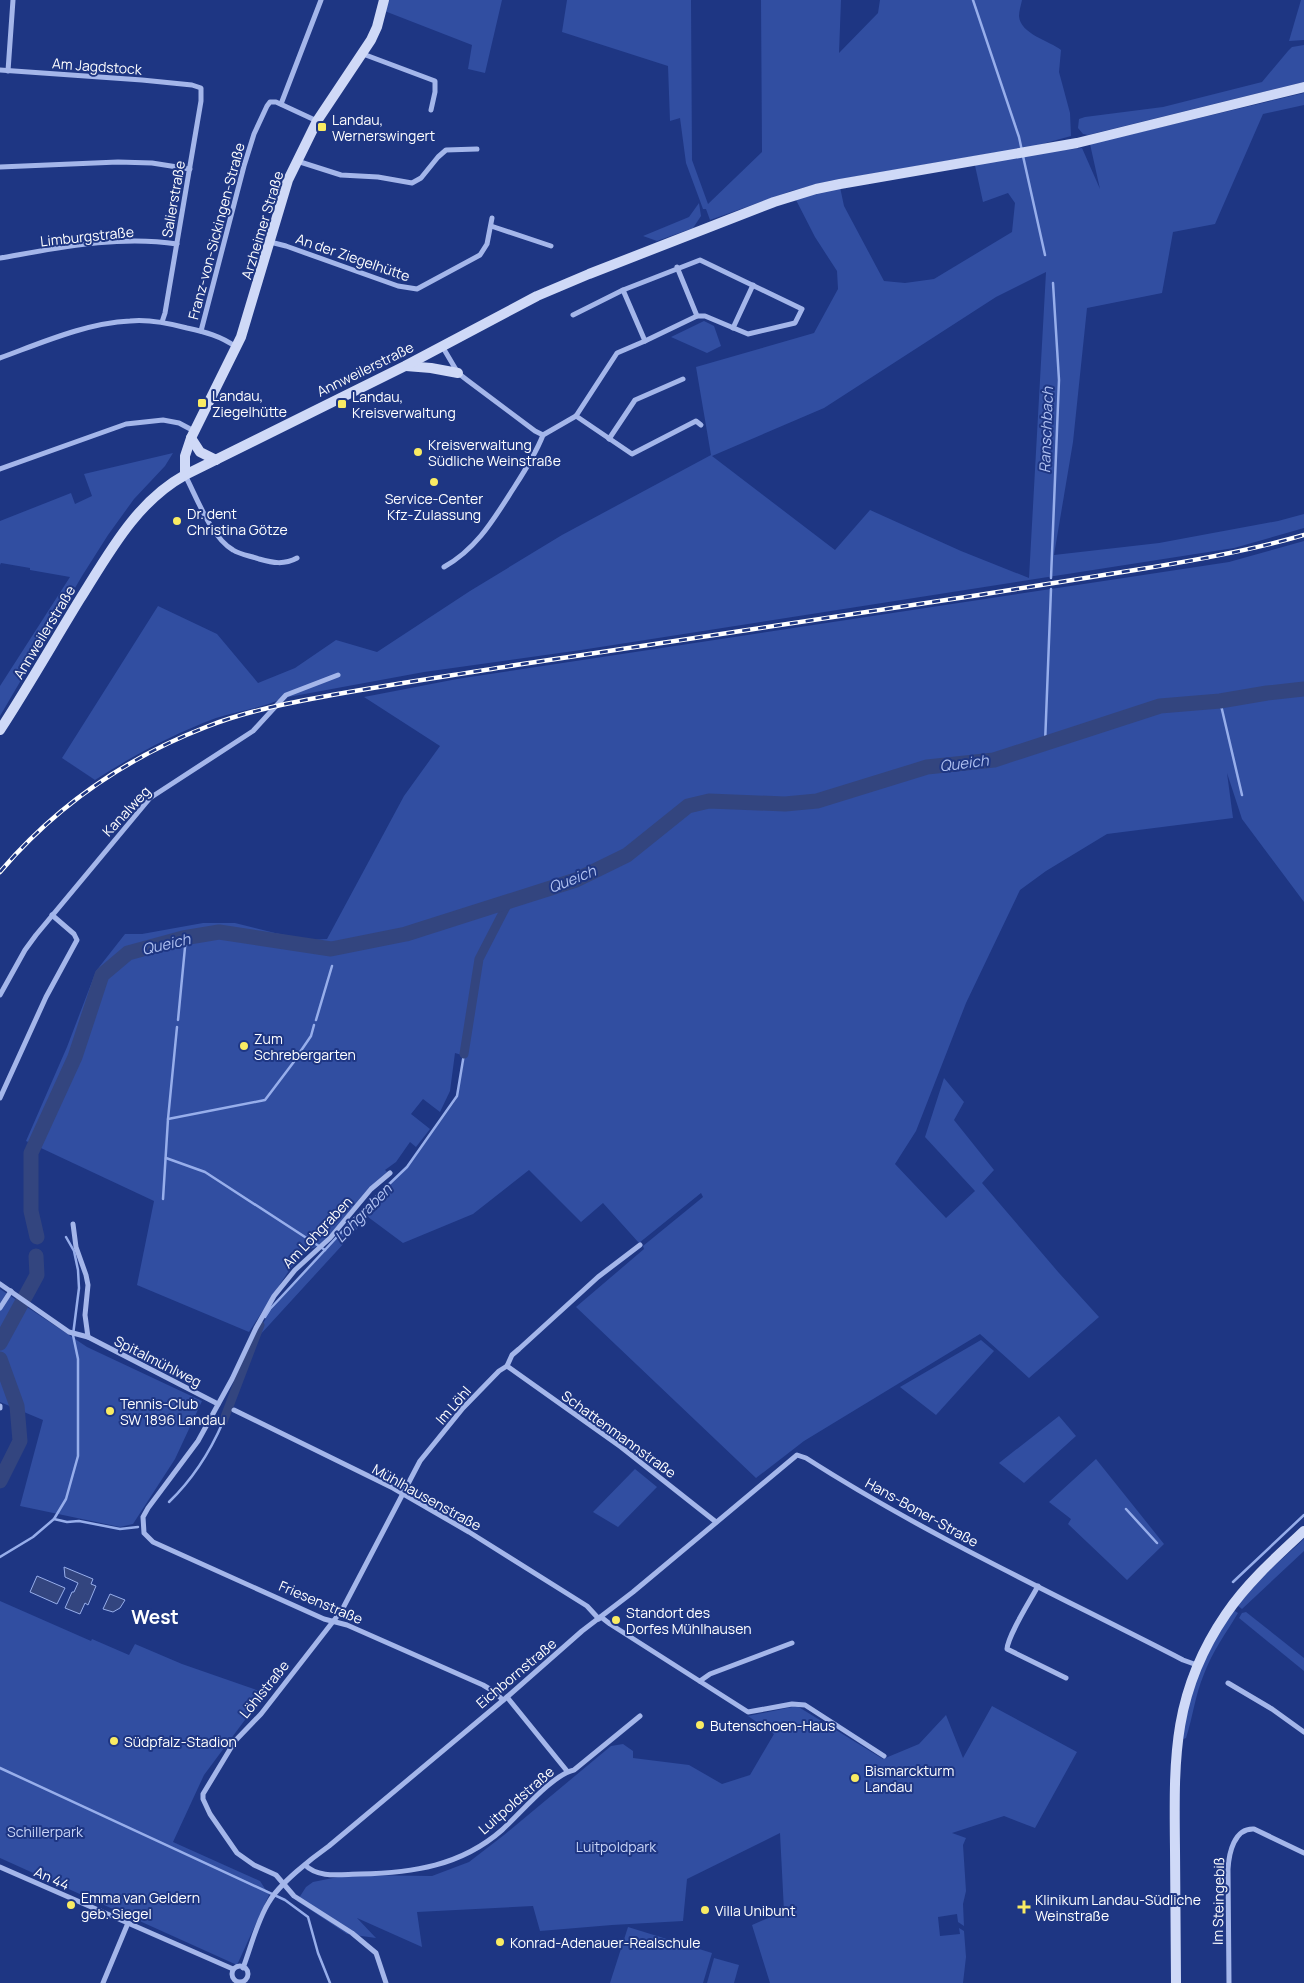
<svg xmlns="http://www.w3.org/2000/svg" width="1304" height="1983" font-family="Manrope,sans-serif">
  <rect width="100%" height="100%" fill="#1e3683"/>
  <g fill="#314ea1" fill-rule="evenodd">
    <path d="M384 0H502L485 73 468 69 472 45 382 10Z"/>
    <path d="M567 0H691L692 160 708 204 762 152 761 0H841L839 53 878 13 880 0H1022C1021 5 1019 11 1019 16 1020 34 1050 41 1061 50L1059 72 1070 113 1071 136 999 156 998 152 829 181 791 191 710 220 706 209H703L686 163 680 118 670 121 668 66 562 32Z"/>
    <path d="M1301 0H1304V40L1289 41Z"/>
    <path d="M1304 45V82L1088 135 1083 134 1078 128 1079 119 1085 117 1163 107 1262 82 1288 51 1292 47Z"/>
    <path d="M1304 93V105L1263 114 1215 224 1173 232 1162 293 1087 308 1073 442 1054 555 1159 543 1278 521 1304 514V528L1234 548 581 650 424 672 283 698C264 708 237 711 216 718 173 734 134 755 95 780L62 758 158 606 217 634 258 683 295 668 336 640 377 652 470 591 562 535 711 455 696 367 814 333 838 289 837 271 815 237 795 198 840 187 844 206 884 281 905 283 934 279 1012 232 1015 203 1008 193 983 202 974 161 1082 148 1100 189 1090 144ZM1046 272 1029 578 961 551 870 510 835 550 712 456 824 408 996 297Z"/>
    <path d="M699 203 701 216 693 228 657 241 643 236 689 217Z"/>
    <path d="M704 321 714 326 721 346 707 353 671 337Z"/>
    <path d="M173 453 165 466 134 499 108 535 82 576 0 716V686L70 577 30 570V568L1 563 0 565V521L71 493 75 504 92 496 84 474Z"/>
    <path d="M1304 541V902L1242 819 1227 773 1233 818 1107 834 1046 871 1020 890 966 1003 916 1131 895 1164 946 1218 975 1191 925 1137 944 1078 964 1102 954 1120 994 1170 982 1183 1059 1273 1099 1317 1029 1378 980 1334 804 1441 756 1478 576 1307 644 1249 643 1246 703 1197 701 1193 639 1243 603 1203 581 1222 529 1170 473 1214 403 1243 368 1217 259 1336 256 1335 271 1310 295 1282 359 1215 409 1165 456 1100 465 1056 455 1053 450 1091 440 1112 423 1099 411 1114 430 1129 416 1147 410 1142 396 1162 385 1170 387 1172 376 1182 321 1245 308 1250 290 1269 249 1332 137 1285 154 1201 26 1141 67 1047 96 971 125 934H142L203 923H235L275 933 310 940 327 939 404 796 440 746 364 697 457 679 1229 562Z"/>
    <path d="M0 1289 87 1347 202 1401 175 1459 133 1524 120 1527 20 1506 43 1420 0 1402Z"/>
    <path d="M981 1340 994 1351 936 1415 900 1387Z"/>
    <path d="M1059 1416 1076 1436 1024 1483 999 1463Z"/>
    <path d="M1096 1459 1164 1544 1127 1580 1068 1524 1071 1519 1049 1502Z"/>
    <path d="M635 1469 657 1487 618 1527 593 1512Z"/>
    <path d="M1304 1539V1551L1242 1609 1237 1605 1262 1577Z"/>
    <path d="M0 1601 91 1641 92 1639 129 1655 135 1644 182 1664 265 1693 204 1775 173 1842 260 1881 269 1895 237 1965 0 1858Z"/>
    <path d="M1233 1610 1238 1613C1226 1633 1212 1652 1204 1674 1195 1695 1193 1717 1186 1738L1181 1740 1188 1702 1201 1665Z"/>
    <path d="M1246 1612 1304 1658V1671L1239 1618 1242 1613Z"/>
    <path d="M797 1706 883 1759 919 1744 946 1715 963 1758 992 1706 1077 1752 1035 1828 1004 1816 952 1833 966 1838 963 1845 966 1891 963 1904 964 1926 958 1922 957 1914 938 1917 940 1936 960 1934 959 1928 964 1931 966 1957 963 1983H770L752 1925 784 1911 780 1833 687 1879 683 1921 612 1925 540 1931 533 1906 417 1912 422 1947 357 1918 376 1938 347 1934 297 1901 306 1887 313 1882 348 1875 432 1876 469 1862 504 1835 611 1746 623 1744 633 1751V1758L689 1765 722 1784 750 1775 774 1734 748 1716Z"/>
    <path d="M628 1927 712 1953 703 1983H610Z"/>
    <path d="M714 1958 739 1965 734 1983H707Z"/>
  </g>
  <g fill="#33457f" stroke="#97aeeb">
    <path d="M64 1567 93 1579 91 1584 96 1586 88 1605 85 1603 80 1614 65 1608 72 1592H74L78 1583 65 1577Z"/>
    <path d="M37 1576 65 1588 57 1604 30 1592Z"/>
    <path d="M110 1594 125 1600 120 1608 113 1612 103 1609Z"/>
  </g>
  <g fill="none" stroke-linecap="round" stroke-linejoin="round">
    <g stroke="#97aeeb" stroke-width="2.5">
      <path d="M973 0 1019 137 1022 151"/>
      <path d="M1023 156 1045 255"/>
      <path d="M1051 578 1059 380 1053 283"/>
      <path d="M1220 701 1242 795"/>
      <path d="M1045 744 1051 589"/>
      <path d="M178 1020 186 937"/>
      <path d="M316 1020 332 966"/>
      <path d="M298 1055 311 1036 314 1025"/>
      <path d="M168 1119 177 1027"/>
      <path d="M166 1158 205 1172 325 1250"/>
      <path d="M163 1199 168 1119 265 1100 296 1059"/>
      <path d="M265 1317 270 1309 363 1209 407 1167 457 1096 464 1054"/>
      <path d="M169 1502C193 1479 210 1452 223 1422"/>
      <path d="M1126 1509 1157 1543"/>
      <path d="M54 1519 67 1522 79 1521 120 1529 138 1527"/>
      <path d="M0 1557 33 1537 54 1519 66 1499 78 1456V1359L73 1335 79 1288 78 1270 74 1251 66 1237"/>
      <path d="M1233 1582 1304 1515"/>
      <path d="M0 1768 285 1900 308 1917 318 1953 330 1983"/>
    </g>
    <g stroke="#33457f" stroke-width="9">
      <path d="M464 1054 479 959 509 901"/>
      <path d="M223 1422 260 1325"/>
    </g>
    <g stroke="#33457f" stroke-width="15">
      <path d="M37 1237 31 1211V1153L75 1057 102 975 128 953 183 938 219 932 331 949 406 934 576 880 627 855 688 806 709 801 785 804 817 801 927 767 994 760 1160 706 1220 701 1267 693 1304 689"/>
      <path d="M0 1343 37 1275 36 1256"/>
      <path d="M0 1359 17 1406 20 1441 0 1481"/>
    </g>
    <g stroke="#a4b6ea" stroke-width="5">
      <path d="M363 54 435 81V92L431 110"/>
      <path d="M0 70 142 80 192 85 201 88V101L165 313 162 322"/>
      <path d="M8 71 13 0"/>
      <path d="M281 104 321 0"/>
      <path d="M297 161 341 175 378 177 412 183 421 178 438 157 446 150 477 149"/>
      <path d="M0 167 118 162 152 163 190 169"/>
      <path d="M491 226 551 246"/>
      <path d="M270 242 286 246 398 286 417 289 480 255 487 244 492 218"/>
      <path d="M0 258C58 248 118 235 177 244"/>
      <path d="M677 267 697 316"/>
      <path d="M573 315 623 290 700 260 802 309 795 323 748 334 705 316H697L645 341"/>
      <path d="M733 328 753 285"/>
      <path d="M201 331 244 166 254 134 267 106 270 102H276L317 121"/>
      <path d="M442 346 458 373 467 380 535 431 543 435C536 453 526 469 515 486 495 517 478 548 444 567"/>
      <path d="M0 358C41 343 86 323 130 321 149 319 168 323 187 328 205 332 221 336 236 347"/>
      <path d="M576 416 632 454 696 421 701 425"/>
      <path d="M543 435 576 416 617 353 645 341 623 290"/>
      <path d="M609 439 635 400 683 379"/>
      <path d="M0 469 126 424 163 420 179 423 194 431"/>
      <path d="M185 475C197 498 211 537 233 550 241 555 251 556 259 559 273 563 284 565 297 558"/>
      <path d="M0 995 25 950 36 935 150 798 253 731 286 695 338 675"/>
      <path d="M0 1098 46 997 77 940 74 934 52 915"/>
      <path d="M390 1173 371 1189 330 1238 295 1270 274 1296 256 1328 232 1379 198 1441 148 1508 143 1517 144 1533 153 1542 324 1619 347 1625 483 1685 493 1691 503 1700"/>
      <path d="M73 1224 76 1247 86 1275 88 1285 85 1315 88 1337"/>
      <path d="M0 1284 69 1332 88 1337 218 1404"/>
      <path d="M0 1308 11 1291"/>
      <path d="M507 1366 621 1447 716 1522"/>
      <path d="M0 1406V1408"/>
      <path d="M234 1410 393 1488 469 1532 587 1606 599 1619"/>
      <path d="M1038 1586C1030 1601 1008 1635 1007 1649L1066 1678"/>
      <path d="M601 1617 610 1624 748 1712 792 1704 805 1705 884 1756"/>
      <path d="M700 1681 710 1674 792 1643"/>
      <path d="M1228 1683 1272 1709 1304 1732"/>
      <path d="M507 1697 567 1771"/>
      <path d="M305 1865C319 1879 342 1874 360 1874 412 1873 461 1866 502 1830 519 1815 553 1774 574 1770L640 1716"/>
      <path d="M0 1867 233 1969"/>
      <circle cx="240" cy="1974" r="8"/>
      <path d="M243 1968C251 1947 257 1921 269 1902 279 1884 312 1858 329 1846L507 1697 582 1631 633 1592 797 1455 806 1458C926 1535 1057 1595 1183 1660L1197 1665"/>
      <path d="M103 1983 128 1923"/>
      <path d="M386 1983 376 1953 352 1933 294 1896 276 1875 254 1865 237 1853 210 1814 203 1799V1794L235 1741 261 1714 342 1610 420 1461 463 1408 499 1371 507 1366 512 1355 519 1349 598 1277 640 1245"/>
      <path d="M1229 1983 1228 1869C1229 1853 1234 1828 1254 1829L1304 1853"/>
    </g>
    <g stroke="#cfd9f7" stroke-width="10">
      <path d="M406 366 431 368 458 373"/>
      <path d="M191 438 200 452 216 460"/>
      <path d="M185 475V456L191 438 241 337 288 180 317 121 371 40 377 27 384 0"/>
      <path d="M0 730C28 687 53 643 80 599 109 553 136 502 185 475L405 366 537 296 589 274 774 202 816 189 840 184 1077 143 1304 87"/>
      <path d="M1176 1983C1176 1939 1175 1894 1175 1850 1174 1758 1172 1693 1226 1614 1247 1583 1276 1557 1304 1531"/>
    </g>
    <g stroke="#fff" stroke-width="4.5">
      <path id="rail" d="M0 872C55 807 126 758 206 727 246 711 289 703 332 695 393 684 455 675 516 665 670 642 825 618 979 595 1031 587 1083 578 1135 570 1192 561 1249 551 1304 535"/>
    </g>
    <use href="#rail" stroke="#1e3683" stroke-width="2.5" stroke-dasharray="8" stroke-linecap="butt"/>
  </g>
  <g fill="#f9eb63" stroke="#1e3683" stroke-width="2">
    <rect x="317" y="122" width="10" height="10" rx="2.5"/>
    <rect x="197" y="398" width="10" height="10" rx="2.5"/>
    <rect x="337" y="399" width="10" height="10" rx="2.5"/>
    <circle cx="418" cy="452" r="5"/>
    <circle cx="434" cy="482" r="5"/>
    <circle cx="177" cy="521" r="5"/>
    <circle cx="244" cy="1046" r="5"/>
    <circle cx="110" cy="1411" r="5"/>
    <circle cx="616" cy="1620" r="5"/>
    <circle cx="700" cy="1725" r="5"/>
    <circle cx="114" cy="1741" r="5"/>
    <circle cx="855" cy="1778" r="5"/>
    <circle cx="71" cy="1905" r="5"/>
    <path d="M1021.5 1899.5h5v5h5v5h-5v5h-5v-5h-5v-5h5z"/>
    <circle cx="705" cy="1910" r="5"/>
    <circle cx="500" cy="1942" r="5"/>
  </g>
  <g text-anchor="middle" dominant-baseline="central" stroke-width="4" stroke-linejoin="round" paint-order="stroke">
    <g font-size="14" fill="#fff" stroke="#1e3683">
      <text transform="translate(97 66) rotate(4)">Am Jagdstock</text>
      <text transform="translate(173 199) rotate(-80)">Salierstraße</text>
      <text transform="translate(262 225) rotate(-73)">Arzheimer Straße</text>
      <text transform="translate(216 231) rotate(-75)">Franz-von-Sickingen-Straße</text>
      <text transform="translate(87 236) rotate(-6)">Limburgstraße</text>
      <text transform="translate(353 257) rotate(19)">An der Ziegelhütte</text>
      <text transform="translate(365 369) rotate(-26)">Annweilerstraße</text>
      <text transform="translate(44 632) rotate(-59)">Annweilerstraße</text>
      <text transform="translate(126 811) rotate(-47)">Kanalweg</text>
      <text transform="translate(317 1232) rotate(-46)">Am Lohgraben</text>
      <text transform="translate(158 1361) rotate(27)">Spitalmühlweg</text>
      <text transform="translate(453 1405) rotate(-49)">Im Löhl</text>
      <text transform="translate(619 1434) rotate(36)">Schattenmannstraße</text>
      <text transform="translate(427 1497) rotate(29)">Mühlhausenstraße</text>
      <text transform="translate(922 1512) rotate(29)">Hans-Boner-Straße</text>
      <text transform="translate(321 1602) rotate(23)">Friesenstraße</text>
      <text transform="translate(516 1673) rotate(-40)">Eichbornstraße</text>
      <text transform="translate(264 1689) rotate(-51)">Löhlstraße</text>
      <text transform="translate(516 1800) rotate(-41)">Luitpoldstraße</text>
      <text transform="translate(52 1878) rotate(24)">An 44</text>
      <text transform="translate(1218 1901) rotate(-89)">Im Steingebiß</text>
    </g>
    <g font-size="14" fill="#fff" stroke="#1e3683" text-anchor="start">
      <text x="332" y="119">Landau,<tspan x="332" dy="16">Wernerswingert</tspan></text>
      <text x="212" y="395">Landau,<tspan x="212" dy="16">Ziegelhütte</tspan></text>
      <text x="352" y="396">Landau,<tspan x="352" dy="16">Kreisverwaltung</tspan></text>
      <text x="428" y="444">Kreisverwaltung<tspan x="428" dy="16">Südliche Weinstraße</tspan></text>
      <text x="434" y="498" text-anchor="middle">Service-Center<tspan x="434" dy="16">Kfz-Zulassung</tspan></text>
      <text x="187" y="513">Dr. dent<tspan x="187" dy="16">Christina Götze</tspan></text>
      <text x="254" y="1038">Zum<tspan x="254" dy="16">Schrebergarten</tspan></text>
      <text x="120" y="1403">Tennis-Club<tspan x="120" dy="16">SW 1896 Landau</tspan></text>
      <text x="626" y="1612">Standort des<tspan x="626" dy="16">Dorfes Mühlhausen</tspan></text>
      <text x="710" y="1725">Butenschoen-Haus</text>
      <text x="124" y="1741">Südpfalz-Stadion</text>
      <text x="865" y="1770">Bismarckturm<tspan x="865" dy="16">Landau</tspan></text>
      <text x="81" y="1897">Emma van Geldern<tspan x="81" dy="16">geb. Siegel</tspan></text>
      <text x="1035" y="1899">Klinikum Landau-Südliche<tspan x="1035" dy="16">Weinstraße</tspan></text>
      <text x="715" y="1910">Villa Unibunt</text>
      <text x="510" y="1942">Konrad-Adenauer-Realschule</text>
    </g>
    <g font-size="14" fill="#c8d4f7" stroke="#1e3683">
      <text x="45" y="1831">Schillerpark</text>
      <text x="616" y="1846">Luitpoldpark</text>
    </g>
    <g font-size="15" font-style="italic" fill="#afc0f1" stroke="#1e3683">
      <text transform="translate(1046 430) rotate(-88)">Ranschbach</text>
      <text transform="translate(964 763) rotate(-7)">Queich</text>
      <text transform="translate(572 879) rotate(-22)">Queich</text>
      <text transform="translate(166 944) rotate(-13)">Queich</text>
      <text transform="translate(363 1213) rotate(-46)">Lohgraben</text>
    </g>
    <g font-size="19" font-weight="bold" fill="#fff" stroke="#1e3683">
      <text x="155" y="1617">West</text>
    </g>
  </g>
</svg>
